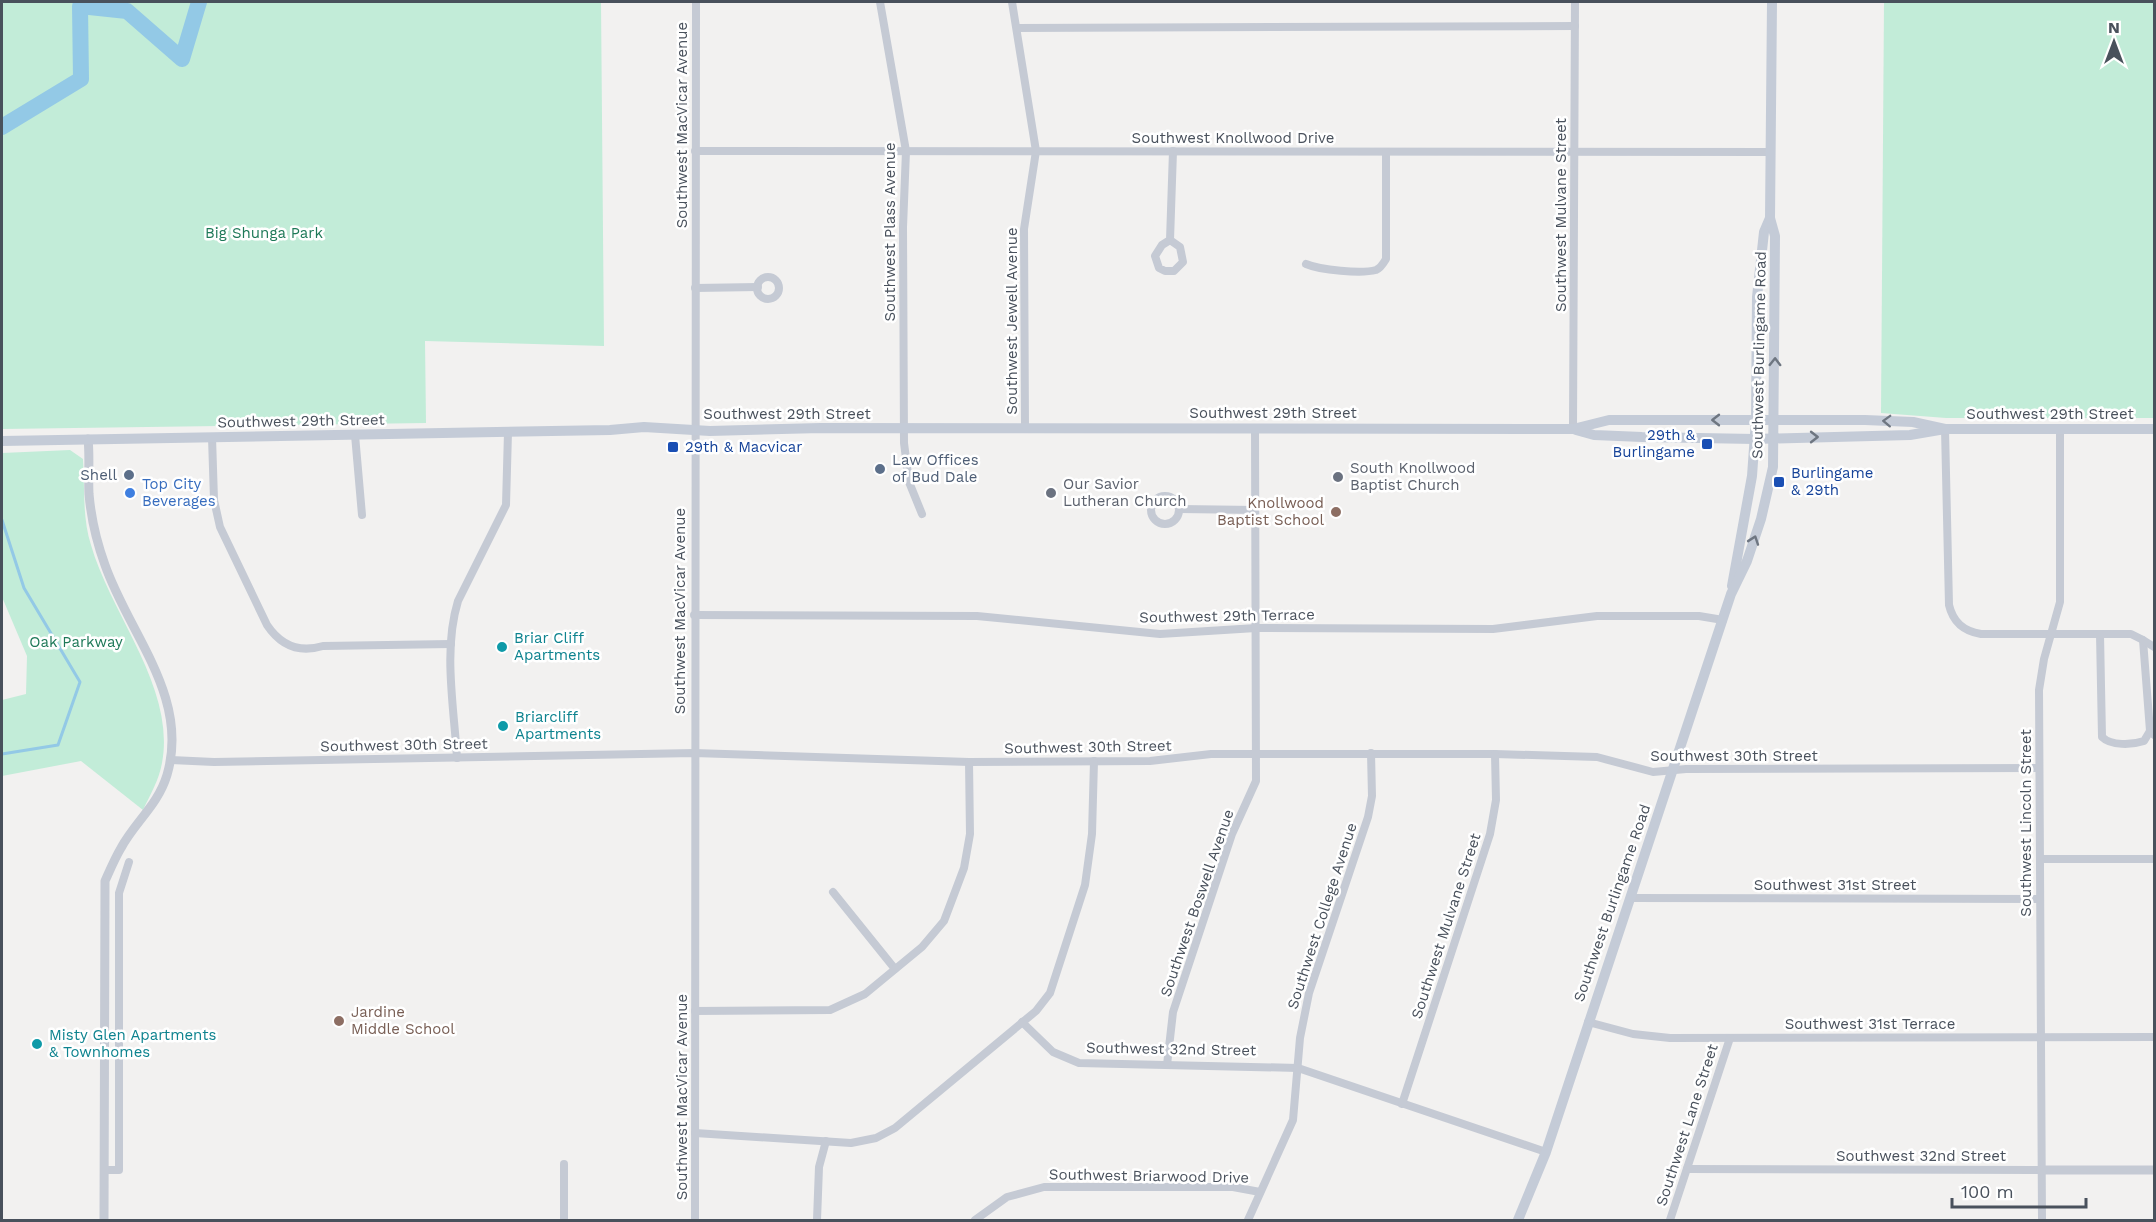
<svg xmlns="http://www.w3.org/2000/svg" width="2156" height="1222" font-family="'Work Sans',sans-serif">
  <rect width="100%" height="100%" fill="#f2f1f0"/>
  <g fill="#c2ecd8">
    <path d="M2 2H601L604 346 425 341 426 423 2 429Z"/>
    <path d="M1884 2H2154V418H1946L1881 413Z"/>
    <path d="M70 450 83 459C85 487 82 517 91 545 111 615 176 688 162 763 159 780 150 795 143 810L81 761 2 776V700L26 694 27 656 2 597V453Z"/>
  </g>
  <g fill="none" stroke-linecap="round" stroke-linejoin="round">
    <path stroke="#93c9e6" stroke-width="3" d="M2 520 24 588 80 682 58 745 2 754"/>
    <path stroke="#93c9e6" stroke-width="16" d="M2 127 81 79 80 6 127 11 182 59 199 2"/>
    <g stroke="#c5cad4" stroke-width="8">
      <path d="M880 2 906 151 903 227 904 443 909 482 922 514"/>
      <path d="M1012 2 1036 151 1024 229 1025 428"/>
      <path d="M1017 28 1575 26"/>
      <path d="M695 151 1771 152"/>
      <path d="M1170 240 1180 247 1183 262 1174 271H1165L1159 268 1155 256 1162 245 1170 240 1173 151"/>
      <path d="M1306 264C1320 270 1361 274 1376 270 1381 268 1383 264 1386 259V152"/>
      <circle cx="768" cy="288" r="11"/>
      <path d="M695 288 758 287"/>
      <path d="M1573 429 1575 2"/>
      <path d="M1945 429 1949 605C1953 622 1963 631 1981 634H2131L2143 640 2150 731 2154 735"/>
      <path d="M355 435 362 515"/>
      <path d="M212 437 214 500 220 527 267 625C281 646 300 653 323 646L451 644"/>
      <circle cx="1165" cy="510" r="14"/>
      <path d="M1180 509 1255 510"/>
      <path d="M694 615 977 616 1160 634 1256 628 1493 629 1597 616H1699L1723 620"/>
      <path d="M2100 634 2102 737C2111 746 2132 745 2144 741L2150 731"/>
      <path d="M2143 640 2154 647"/>
      <path d="M457 758C454 707 443 650 458 601L506 505 508 432"/>
      <path d="M171 760 214 762 694 753 969 762 1150 761 1211 754H1495L1597 757 1653 772 1686 769 2039 768"/>
      <path d="M2040 859H2154"/>
      <path d="M833 892 895 969"/>
      <path d="M1630 898 2040 899"/>
      <path d="M695 1011 830 1010 865 994 922 947 944 921 964 868 970 834 969 762"/>
      <path d="M1022 1022 1053 1052 1079 1063 1298 1068 1546 1152"/>
      <path d="M1588 1022 1633 1034 1670 1038 2154 1037"/>
      <path d="M1167 1065 1173 1012 1232 834 1256 781 1255 428"/>
      <path d="M1402 1104 1490 834 1496 800 1495 754"/>
      <path d="M695 1133 851 1143 876 1138 895 1128 1036 1011 1050 993 1085 885 1092 834 1094 761"/>
      <path d="M564 1164V1220"/>
      <path d="M1687 1169 2041 1170"/>
      <path d="M104 1170H119V893L129 862"/>
      <path d="M695 1220 696 2"/>
      <path d="M817 1220 819 1167 826 1141"/>
      <path d="M975 1220 1007 1197 1044 1187H1233L1260 1192"/>
      <path d="M1248 1220 1293 1120 1300 1038 1309 993 1368 817 1372 796 1371 753"/>
      <path d="M1670 1220 1730 1038"/>
      <path d="M2042 1220 2039 690 2044 659 2060 602V429"/>
    </g>
    <g stroke="#c5cad4" stroke-width="9">
      <path d="M88 439C90 457 88 475 89 494 91 517 97 543 105 565 129 634 190 697 167 775 158 805 135 822 121 848 115 858 110 870 105 881L104 1220"/>
      <path d="M2041 1170H2154"/>
    </g>
    <g stroke="#c4cbd7" stroke-width="10">
      <path d="M1576 430 1594 435 1642 437 1755 439 1910 435 1945 429H2154"/>
      <path d="M2 441 610 430 644 427 710 431 821 428 1573 429 1609 420H1865L1913 422 1945 429"/>
      <path d="M1732 586 1752 476 1756 420 1757 297 1764 232 1770 218"/>
      <path d="M1518 1220 1546 1152 1731 594 1747 561 1761 519 1773 467 1775 236 1770 218 1772 2"/>
    </g>
  </g>
  <defs><path id="oneway-chevron" d="M-2-3.5L2.5 0L-2 3.5" fill="none" stroke-width="1.6" stroke-linecap="round" stroke-linejoin="round" transform="scale(1.5)"/></defs>
  <g stroke="#6e7681">
    <use href="#oneway-chevron" transform="translate(1775 362) rotate(-89)"/>
    <use href="#oneway-chevron" transform="translate(1716 420) rotate(180)"/>
    <use href="#oneway-chevron" transform="translate(1887 421) rotate(-178)"/>
    <use href="#oneway-chevron" transform="translate(1814 437)"/>
    <use href="#oneway-chevron" transform="translate(1754 540) rotate(-71)"/>
  </g>
  <g fill="#1a4fb4" stroke="#fff" stroke-width="2">
    <rect x="1701" y="438" width="12" height="12" rx="3"/>
    <rect x="667" y="441" width="12" height="12" rx="3"/>
    <rect x="1773" y="476" width="12" height="12" rx="3"/>
  </g>
  <g fill="#5c6f8a" stroke="#fff" stroke-width="2">
    <circle cx="880" cy="469" r="6"/>
    <circle cx="129" cy="475" r="6"/>
  </g>
  <g fill="#6b7280" stroke="#fff" stroke-width="2">
    <circle cx="1338" cy="477" r="6"/>
    <circle cx="1051" cy="493" r="6"/>
  </g>
  <circle fill="#3f7fe0" stroke="#fff" stroke-width="2" cx="130" cy="493" r="6"/>
  <g fill="#8d6e63" stroke="#fff" stroke-width="2">
    <circle cx="1336" cy="512" r="6"/>
    <circle cx="339" cy="1021" r="6"/>
  </g>
  <g fill="#0f9aa8" stroke="#fff" stroke-width="2">
    <circle cx="502" cy="647" r="6"/>
    <circle cx="503" cy="726" r="6"/>
    <circle cx="37" cy="1044" r="6"/>
  </g>
  <g text-anchor="middle" dominant-baseline="central" stroke-width="5" stroke-linejoin="round" paint-order="stroke">
    <g font-size="15" fill="#49515c" stroke="#fff">
      <text transform="translate(682 125) rotate(-90)">Southwest MacVicar Avenue</text>
      <text x="1233" y="138">Southwest Knollwood Drive</text>
      <text transform="translate(1561 215) rotate(-90)">Southwest Mulvane Street</text>
      <text transform="translate(890 232) rotate(-90)">Southwest Plass Avenue</text>
      <text transform="translate(1012 321) rotate(-90)">Southwest Jewell Avenue</text>
      <text transform="translate(1759 355) rotate(-89)">Southwest Burlingame Road</text>
      <text x="1273" y="413">Southwest 29th Street</text>
      <text x="787" y="414">Southwest 29th Street</text>
      <text x="2050" y="414">Southwest 29th Street</text>
      <text transform="translate(301 421) rotate(-1)">Southwest 29th Street</text>
      <text transform="translate(680 611) rotate(-90)">Southwest MacVicar Avenue</text>
      <text transform="translate(1227 616) rotate(-1)">Southwest 29th Terrace</text>
      <text transform="translate(404 745) rotate(-1)">Southwest 30th Street</text>
      <text transform="translate(1088 747) rotate(-1)">Southwest 30th Street</text>
      <text x="1734" y="756">Southwest 30th Street</text>
      <text transform="translate(2026 823) rotate(-90)">Southwest Lincoln Street</text>
      <text x="1835" y="885">Southwest 31st Street</text>
      <text transform="translate(1197 903) rotate(-71)">Southwest Boswell Avenue</text>
      <text transform="translate(1612 903) rotate(-71)">Southwest Burlingame Road</text>
      <text transform="translate(1322 916) rotate(-72)">Southwest College Avenue</text>
      <text transform="translate(1446 926) rotate(-72)">Southwest Mulvane Street</text>
      <text x="1870" y="1024">Southwest 31st Terrace</text>
      <text transform="translate(1171 1049) rotate(1)">Southwest 32nd Street</text>
      <text transform="translate(682 1097) rotate(-90)">Southwest MacVicar Avenue</text>
      <text transform="translate(1687 1125) rotate(-72)">Southwest Lane Street</text>
      <text x="1921" y="1156">Southwest 32nd Street</text>
      <text transform="translate(1149 1176) rotate(1)">Southwest Briarwood Drive</text>
    </g>
    <g font-size="15" fill="#1e7958" stroke="#fff">
      <text x="264" y="233">Big Shunga Park</text>
      <text x="76" y="642">Oak Parkway</text>
    </g>
    <g font-size="15" fill="#164399" stroke="#fff" text-anchor="start">
      <text x="1695" y="435" text-anchor="end">29th &amp;<tspan x="1695" dy="17">Burlingame</tspan></text>
      <text x="685" y="447">29th &amp; Macvicar</text>
      <text x="1791" y="473">Burlingame<tspan x="1791" dy="17">&amp; 29th</tspan></text>
    </g>
    <g font-size="15" fill="#4e5e75" stroke="#fff" text-anchor="start">
      <text x="892" y="460">Law Offices<tspan x="892" dy="17">of Bud Dale</tspan></text>
      <text x="117" y="475" text-anchor="end">Shell</text>
    </g>
    <g font-size="15" fill="#5b616d" stroke="#fff" text-anchor="start">
      <text x="1350" y="468">South Knollwood<tspan x="1350" dy="17">Baptist Church</tspan></text>
      <text x="1063" y="484">Our Savior<tspan x="1063" dy="17">Lutheran Church</tspan></text>
    </g>
    <g font-size="15" fill="#366cbe" stroke="#fff" text-anchor="start">
      <text x="142" y="484">Top City<tspan x="142" dy="17">Beverages</tspan></text>
    </g>
    <g font-size="15" fill="#785e54" stroke="#fff" text-anchor="end">
      <text x="1324" y="503">Knollwood<tspan x="1324" dy="17">Baptist School</tspan></text>
      <text x="351" y="1012" text-anchor="start">Jardine<tspan x="351" dy="17">Middle School</tspan></text>
    </g>
    <g font-size="15" fill="#0d838f" stroke="#fff" text-anchor="start">
      <text x="514" y="638">Briar Cliff<tspan x="514" dy="17">Apartments</tspan></text>
      <text x="515" y="717">Briarcliff<tspan x="515" dy="17">Apartments</tspan></text>
      <text x="49" y="1035">Misty Glen Apartments<tspan x="49" dy="17">&amp; Townhomes</tspan></text>
    </g>
  </g>
  <rect width="2156" height="1222" fill="none" stroke="#49515c" stroke-width="6"/>
  <g transform="translate(2114 42)" stroke="#ffffff" stroke-width="4.5" paint-order="stroke">
  <path d="M0-4.5L10 22L0 15L-10 22Z" fill="#49515c"/>
  <text y="-9" font-size="16" font-weight="bold" text-anchor="middle" fill="#49515c">N</text>
  </g>
  <path d="M1952 1198v9h134v-9" fill="none" stroke="#49515c" stroke-width="3"/>
  <text x="1961" y="1198" font-size="18" fill="#49515c" stroke="#ffffff" stroke-width="4.5" paint-order="stroke">100 m</text>
</svg>
